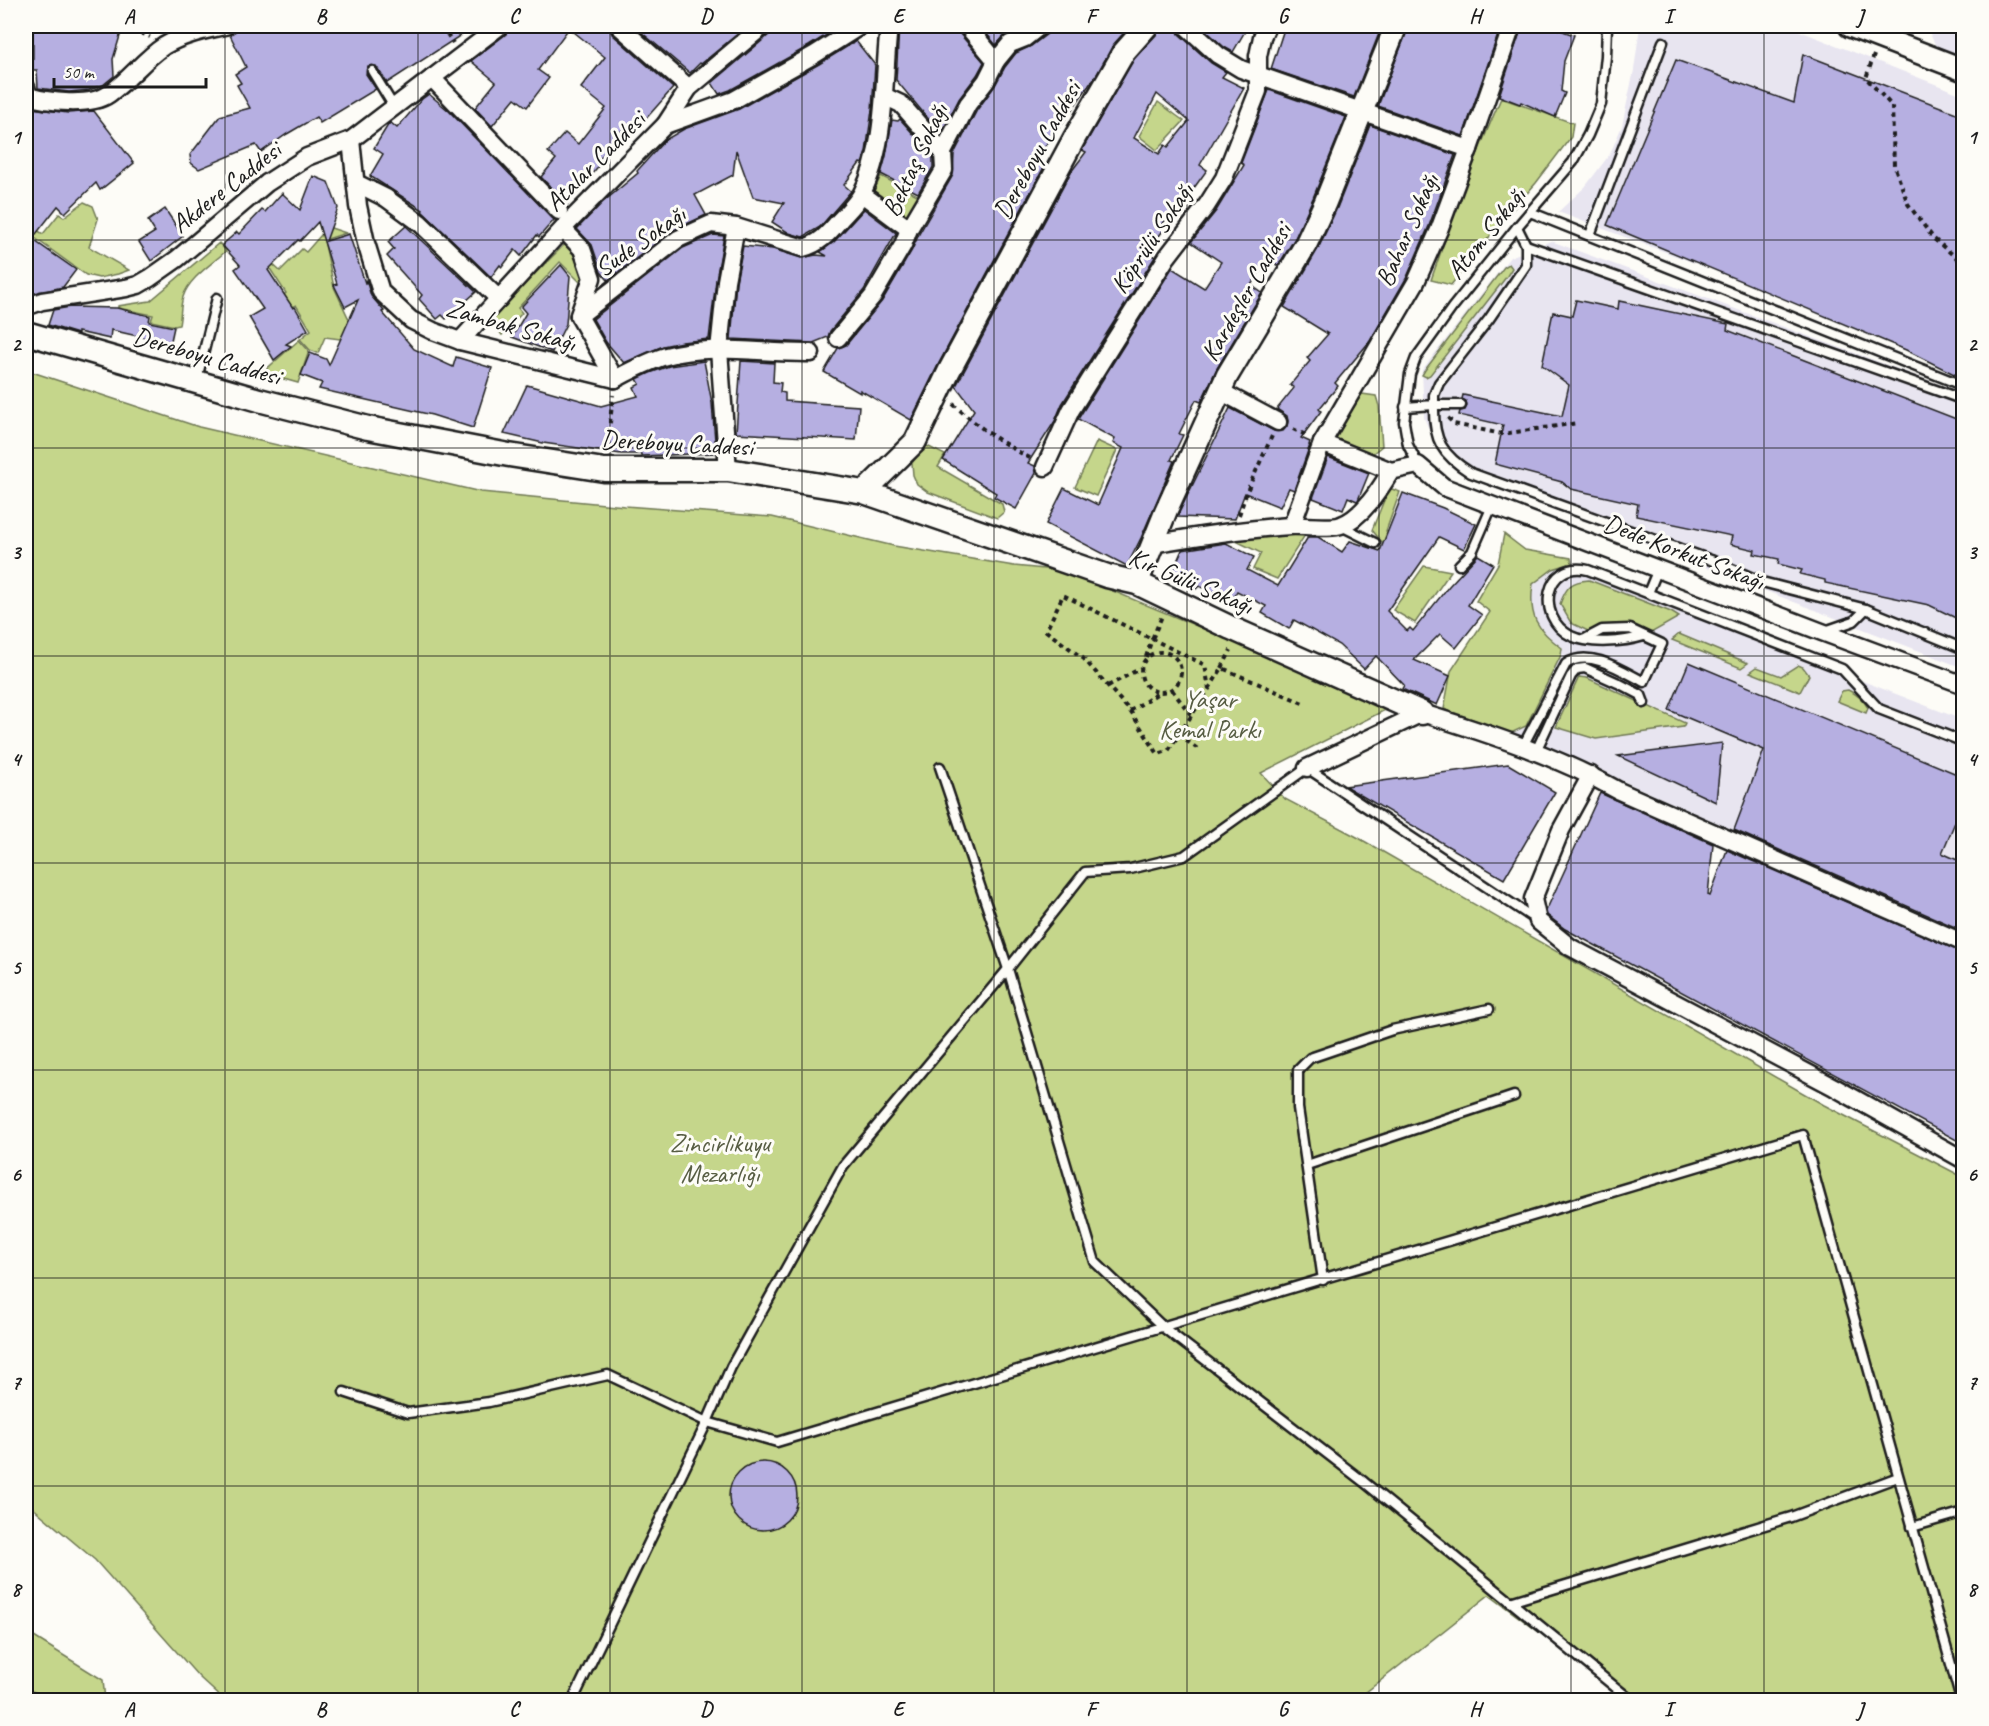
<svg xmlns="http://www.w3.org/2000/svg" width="1989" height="1726" font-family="Caveat,sans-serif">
  <rect width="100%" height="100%" fill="#fdfcf7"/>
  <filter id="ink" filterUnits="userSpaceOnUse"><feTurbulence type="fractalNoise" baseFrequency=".0167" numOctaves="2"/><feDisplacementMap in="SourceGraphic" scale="12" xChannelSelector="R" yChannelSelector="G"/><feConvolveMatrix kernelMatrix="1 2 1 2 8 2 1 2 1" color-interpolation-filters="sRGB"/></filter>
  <g filter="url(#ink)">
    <g fill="#e8e5f0">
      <path d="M1640 26H1787L1963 95V363L1558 212 1585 187 1610 154 1622 126 1634 70Z"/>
      <path d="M1926 26H1963V65L1941 56Z"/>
      <path d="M1551 241 1963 393V668L1467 474 1441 455 1424 418 1422 370 1510 257Z"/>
      <path d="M1525 550 1963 720V933L1596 769 1511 733 1541 652 1508 584Z"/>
    </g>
    <g fill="#c5d68b" stroke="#707954" stroke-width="1.5">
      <path d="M1501 98 1573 123 1571 137 1536 183 1498 226 1451 285 1431 280 1464 185Z"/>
      <path d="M1158 102 1184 121 1157 150 1139 136Z"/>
      <path d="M881 176 923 198 910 222 872 195Z"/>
      <path d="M84 202 93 206 98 219 89 247 129 270 118 274 99 278 86 275 32 236 26 243V223L43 234 59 214 64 217Z"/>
      <path d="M328 227 346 233 324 240 334 287 348 317 371 347 369 349 342 336 340 339 325 337 318 353 310 350 300 339 311 330 296 305 287 309 280 298 286 293 265 261 267 259 280 271 302 249 306 252Z"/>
      <path d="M219 243 226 251C212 264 189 278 183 297 180 306 181 316 179 325L175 326 151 321 153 315 118 308V306L150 301Z"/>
      <path d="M565 244 574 245 584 276 579 281 560 262 518 308 522 313 502 335 489 319Z"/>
      <path d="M1509 264 1512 268 1507 276 1430 375 1426 377 1422 375 1425 370 1504 267Z"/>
      <path d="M299 340 309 351 298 383 262 373Z"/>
      <path d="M26 370 199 427 481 492 625 506 772 517 894 546 1014 566 1065 571 1391 707 1261 773 1285 799 1357 837 1824 1105 1963 1177V1700H1631L1489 1595 1356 1700H224L199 1677 95 1560 26 1502Z"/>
      <path d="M1362 394 1376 396 1379 406 1382 446 1372 454H1367L1333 438Z"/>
      <path d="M1097 441 1117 450 1096 496 1075 487Z"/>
      <path d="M925 445 945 455 938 467 1002 504 1004 512 997 518 928 492 917 484 913 475 912 463Z"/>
      <path d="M1389 488 1400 492 1386 531 1407 546 1405 553 1381 541 1372 530Z"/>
      <path d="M1296 531 1307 532 1277 579 1253 569 1261 553 1232 539H1251Z"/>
      <path d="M1504 534 1525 550 1571 558 1572 563 1553 569 1533 584C1528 616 1537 630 1562 648L1561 655 1526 726 1511 733 1444 709 1451 671 1490 612 1476 601 1498 564Z"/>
      <path d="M1424 566 1451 571 1415 623 1393 610Z"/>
      <path d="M1589 580 1671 612 1679 617 1651 633C1624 621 1615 622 1588 631L1571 623 1560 604C1566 587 1571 581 1589 580Z"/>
      <path d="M1679 634 1748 663 1741 668 1672 640Z"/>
      <path d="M1798 665 1803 667 1809 675 1800 692 1750 672 1757 667 1781 676Z"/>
      <path d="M1579 677 1587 678 1685 723 1683 727 1596 739 1556 727Z"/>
      <path d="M1848 690C1857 694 1863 699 1868 708L1866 713 1837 701 1842 691Z"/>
      <path d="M26 1632 103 1680 105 1700H58L26 1689Z"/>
    </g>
    <g fill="#b6afe1" stroke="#1c1c1c" stroke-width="1.5" fill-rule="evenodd">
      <path d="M33 26H123L113 59 114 76 103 85 89 90 69 92 38 88 37 70H33Z"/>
      <path d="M243 26H475L387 83 376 66H368L366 74 376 89 320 123 316 117 287 134 261 152 256 145 199 169 191 163 190 155 220 116 250 108 237 85 241 83 235 74 246 67 230 35Z"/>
      <path d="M510 26H609L612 34 673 88 635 131 627 124 598 161 601 163 567 204 541 177 556 159 548 152 565 133 578 144 606 108 581 88 605 57 569 28 538 70 549 78 527 107 515 98 492 126 475 108 496 82 471 61 506 34Z"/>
      <path d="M634 26H747L701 64 700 63 690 73Z"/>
      <path d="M773 26H841L809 46 730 90 719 94 712 83 770 34Z"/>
      <path d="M899 26H957L959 33 984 62 977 75 959 99 941 134 896 80Z"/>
      <path d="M980 26H1024L1006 35 996 45Z"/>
      <path d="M1050 26H1130L1113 45 1097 74 1035 161 1044 167 938 365 911 420 860 390V393L824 372 838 348 846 345 882 301 912 250 919 234 953 175 954 154 977 110 994 87 1005 67 1016 53 1031 46 1047 34Z"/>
      <path d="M1159 26H1176L1179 34 1211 63 1226 72 1222 77 1244 88 1200 165 1207 170 1186 199 1183 196 1162 225 1165 228 1147 252 1155 257 1062 404 1055 421 1028 463 1035 466 1036 473 1016 509 994 497 996 493 943 460 974 410 956 386 1071 172 1086 152 1082 150 1134 59 1157 34ZM1157 94 1189 121 1168 147 1165 145 1159 154 1134 138Z"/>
      <path d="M1201 26H1248L1233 52 1224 47Z"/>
      <path d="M1285 26H1382L1354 97 1271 69Z"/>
      <path d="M1409 26H1501L1463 136 1378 106Z"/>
      <path d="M1522 26H1549L1574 35 1564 61 1561 91 1565 93 1555 117 1521 102 1520 104 1499 96Z"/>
      <path d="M856 41 875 65 872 110 866 152 862 164 860 163 844 185 851 191 820 227 803 237 789 233 772 222 784 203 753 197 736 150 733 175 695 195 706 215 672 231 608 280 601 272 592 245 577 229 602 203 638 173 637 171 665 140 684 129 739 109 819 64Z"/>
      <path d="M1803 54 1964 116V379L1906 350 1607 225 1676 60 1794 103Z"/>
      <path d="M1269 90 1346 117 1313 198 1295 238 1278 266 1268 259 1251 285 1262 293 1216 370 1201 402 1196 400 1179 434 1183 435 1171 460 1174 461 1141 538 1127 566 1046 524 1064 488 1098 505 1123 448 1113 443 1115 439 1078 419 1172 268 1204 288 1221 262 1191 242 1216 211 1244 165 1241 163Z"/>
      <path d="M429 94 449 111 554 220 539 237 537 235 521 256 515 250 502 267 500 265 491 277 422 211 423 210 370 176 383 154 374 148 388 125 391 123 397 128 422 99Z"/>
      <path d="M31 108 68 113 94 111 134 163 100 190 96 183 65 213 58 206 32 239 76 270 63 287 32 294 26 289V113Z"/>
      <path d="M900 119 933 156V167L918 193 881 174 886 156 892 120 898 121Z"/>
      <path d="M1370 125 1455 155 1429 226 1407 277 1370 341 1335 383 1338 386 1319 409 1321 411 1301 438 1310 442 1309 445H1310L1294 490 1289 488 1280 507 1245 493 1235 519 1177 517 1230 408 1274 431H1283L1287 426 1288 421 1287 416 1277 409 1294 388 1290 385 1310 361 1307 358 1328 334 1284 307 1318 249 1337 208Z"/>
      <path d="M313 176 328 182 338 208 326 241 349 234 365 283 366 280 371 296 384 311 382 312 414 349 453 367 456 357 492 368 473 428 432 415 319 389 322 383 301 375 310 353 326 359 329 365 358 300 345 307 334 285 337 284 318 222 300 241 298 240 268 270 293 308 295 307 308 330 286 344 291 346 274 360 249 317 263 309 235 269 240 265 222 245 237 232 239 234 262 210 265 212 282 193 300 210Z"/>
      <path d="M165 209 183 236 151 261 139 242 155 232 148 221Z"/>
      <path d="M864 209 896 233 864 290 830 331 828 337 813 343 731 339 736 282 743 246 773 249 801 258 816 255 827 256 820 252 834 242Z"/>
      <path d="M406 226 476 292 446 319 442 315 437 319 419 299 422 295 387 256 394 249 388 242Z"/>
      <path d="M713 235 724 236 716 280 709 339 682 342 663 346 624 363 606 342 593 319 683 248Z"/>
      <path d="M561 265 570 276 566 324 552 352 512 337 526 313 521 307Z"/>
      <path d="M1576 300 1618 309 1619 301 1728 324 1727 330 1964 422V622L1929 605 1825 583V580L1800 574 1802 570 1778 564 1779 559 1754 554 1755 550 1730 544 1732 536 1636 516 1638 504 1571 489 1562 482 1495 464 1503 425 1459 415 1460 411 1465 410 1467 406 1466 401 1462 399 1463 395 1562 416 1569 385 1542 365 1553 312 1572 316Z"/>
      <path d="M70 307 117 308 150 316 149 322 174 327 170 345 146 340V338L111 330 110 339 78 332V334L48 325 53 310Z"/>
      <path d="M704 361 712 403 716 453 641 456V454H621L543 443 504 434 527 385 601 406 638 396 634 387 640 384 637 379 650 373 669 366Z"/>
      <path d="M741 361 774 363 773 382 781 383 780 392 785 393V401L859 406 856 440 736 433Z"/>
      <path d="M1328 457 1369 473 1358 500 1357 501 1348 497 1343 510 1313 498Z"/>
      <path d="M1403 493 1443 508 1476 524 1464 549 1439 537 1387 611 1407 631 1410 628 1413 631 1449 586 1478 555 1493 564 1468 605 1482 615 1456 648 1440 634 1414 660 1450 676 1437 705 1402 689 1404 685 1376 656 1364 669 1339 645 1294 620 1289 629 1262 613 1266 606 1237 591 1231 602 1199 586 1196 589 1170 577 1182 550 1226 543 1254 557 1247 570 1278 586 1308 537H1318L1342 552 1350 541 1380 551Z"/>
      <path d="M1689 662 1964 777V801L1942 853 1964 863V931L1734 830 1764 750 1669 710Z"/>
      <path d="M1722 743 1716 802 1618 756Z"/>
      <path d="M1508 764 1555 792 1504 879 1345 786Z"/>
      <path d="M1600 793 1713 844 1708 895 1710 896 1727 850 1964 953V1144L1565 929 1547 915 1546 911Z"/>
      <circle cx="763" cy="1496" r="34"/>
    </g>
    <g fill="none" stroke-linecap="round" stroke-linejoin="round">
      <g stroke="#1c1c1c" stroke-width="13">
        <g id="service">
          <path d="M372 71 394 107"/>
          <path d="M1530 212 1964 386"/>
          <path d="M1590 235 1663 42"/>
          <path d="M1526 245 1964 400"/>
          <path d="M197 379 217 298"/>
          <path d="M1461 405H1434C1433 440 1442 455 1471 473L1711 560 1762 582 1866 609"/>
          <path d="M1405 407 1434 405V395L1439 383 1489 319 1526 265V245L1517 227"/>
          <path d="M1418 465 1408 445 1404 422 1410 374 1416 358 1452 308 1517 227 1573 162 1588 135 1601 104 1606 56 1607 26"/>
          <path d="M1341 526 1375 543"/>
          <path d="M1459 565 1472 552 1492 506"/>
          <path d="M1648 593 1658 569"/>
          <path d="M1825 631 1854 621 1866 609 1964 649"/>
          <path d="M1644 636C1624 642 1590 645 1571 636 1535 618 1544 560 1588 570L1842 669 1879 709 1964 742"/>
          <path d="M1523 746 1566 664C1589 648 1623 671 1644 682L1662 644 1630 629 1602 630 1585 639"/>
          <path d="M1536 751 1571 676 1577 669 1585 668 1618 683 1641 695 1644 703"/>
          <path d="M940 767 1008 969 1095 1262 1164 1328 1364 1482 1631 1700"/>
          <path d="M1307 1165 1514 1096"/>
          <path d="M1323 1280 1298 1108V1070L1310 1058 1392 1030 1489 1009"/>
          <path d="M344 1392 408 1413 489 1402 608 1375 707 1422 777 1442 1803 1135 1961 1700"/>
          <path d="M1912 1527 1964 1512"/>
          <path d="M1510 1602 1791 1517 1898 1477"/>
          <path d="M573 1700 707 1422 731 1367 843 1166 1008 969 1085 872 1130 869 1184 856 1307 768 1538 921"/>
        </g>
      </g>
      <g stroke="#1c1c1c" stroke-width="21">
        <g id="minor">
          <path d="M619 26 689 88"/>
          <path d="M967 26 996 61"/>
          <path d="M1186 26 1218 55 1241 69 1469 149"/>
          <path d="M432 78 559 211"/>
          <path d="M26 87 28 96C47 102 91 107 109 94 129 80 144 59 164 46 182 35 205 30 225 26"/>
          <path d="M884 96 901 104 943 152"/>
          <path d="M665 125 689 88 763 26"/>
          <path d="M351 140 358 206 366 243 381 292 411 320 433 331 460 341 615 379"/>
          <path d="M356 183 386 198 420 223 499 299"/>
          <path d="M862 194 909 229"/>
          <path d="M563 229 582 249 592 278 579 315"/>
          <path d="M26 307 42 301 126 288 138 285 150 278 177 259 267 183 307 157 351 140 500 26"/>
          <path d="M579 316 678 239 711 224 736 227 803 248C819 244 828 234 839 221 846 213 857 203 862 193 887 145 883 78 889 26"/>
          <path d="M579 316 615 379"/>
          <path d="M838 338 873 296 903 245 909 229 944 170 943 152 968 104 986 81 996 61 1010 44 1025 38 1040 26"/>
          <path d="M460 341 570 221 665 125 734 100 814 55 860 26"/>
          <path d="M615 379C631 371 648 361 666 356 713 343 763 354 811 353"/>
          <path d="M1220 391 1278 422"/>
          <path d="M1322 443 1391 471 1418 465 1444 487 1822 632 1964 685"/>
          <path d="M1045 467 1071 410 1167 257 1207 205 1224 178 1258 91V56L1262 37 1267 26"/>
          <path d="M728 470 719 350 726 281 736 227"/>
          <path d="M1292 525 1322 443 1416 282 1439 230 1469 149 1512 26"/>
          <path d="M1152 544C1198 536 1244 529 1290 526 1302 525 1332 529 1341 525 1362 518 1380 489 1391 471"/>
          <path d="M1307 768 1422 713C1490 734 1557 756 1619 791L1964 943"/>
          <path d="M1591 775 1561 830 1533 899 1538 921 1570 947 1834 1087 1964 1160"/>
        </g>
      </g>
      <g stroke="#1c1c1c" stroke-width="26">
        <g id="tertiary">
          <path d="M1850 26 1964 70"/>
          <path d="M864 492 915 442 949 371 1075 137 1124 52 1147 26"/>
          <path d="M1137 583 1166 511 1227 376 1306 244 1325 203 1396 26"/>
        </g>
      </g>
      <g stroke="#1c1c1c" stroke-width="27">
        <path id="secondary" d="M26 333 259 400 368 428 509 455 604 470H728L864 492 1107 576 1137 583 1231 628 1422 713"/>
      </g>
      <g stroke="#1c1c1c" stroke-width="4" stroke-dasharray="4.5 4.5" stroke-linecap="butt">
        <path d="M124 26 150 37"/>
        <path d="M442 26 453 43"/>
        <path d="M1874 55 1866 78 1892 106 1894 165 1908 204 1934 239 1964 264"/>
        <path d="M953 404C977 426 1001 443 1030 458"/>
        <path d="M1448 418 1454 424 1502 434 1578 423"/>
        <path d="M1293 429 1308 436"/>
        <path d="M607 450 613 395"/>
        <path d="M1239 515 1247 491 1272 436"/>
        <circle cx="1161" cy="672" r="20"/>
        <path d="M1146 657 1152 639 1205 665 1209 689 1168 751 1158 754 1130 711 1084 659 1046 631 1063 595 1152 639 1162 616"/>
        <path d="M1222 668 1231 650"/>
        <path d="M1108 686 1141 668"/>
        <path d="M1209 689 1222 668 1303 703"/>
        <path d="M1172 690 1191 715"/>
        <path d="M1130 711 1160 692"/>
        <path d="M1179 735 1199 750"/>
      </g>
      <use href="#service" stroke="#fdfcf7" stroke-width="8"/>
      <use href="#minor" stroke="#fdfcf7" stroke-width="16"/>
      <use href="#tertiary" stroke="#fdfcf7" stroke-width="21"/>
      <use href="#secondary" stroke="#fdfcf7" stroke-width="22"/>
    </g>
  </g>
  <path fill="none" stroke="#1c1c1c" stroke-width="1.5" stroke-opacity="0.55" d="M225 26V1700M418 26V1700M610 26V1700M802 26V1700M994 26V1700M1187 26V1700M1379 26V1700M1571 26V1700M1764 26V1700M26 240H1964M26 448H1964M26 656H1964M26 863H1964M26 1070H1964M26 1278H1964M26 1486H1964"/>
  <g text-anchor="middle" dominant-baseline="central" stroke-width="6" stroke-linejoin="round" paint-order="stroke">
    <g font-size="26" fill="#1c1c1c" stroke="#fdfcf7">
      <text transform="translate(1037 150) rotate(-61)">Dereboyu Caddesi</text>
      <text transform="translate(915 160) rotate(-65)">Bektaş Sokağı</text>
      <text transform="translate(595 161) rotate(-45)">Atalar Caddesi</text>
      <text transform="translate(226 187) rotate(-38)">Akdere Caddesi</text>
      <text transform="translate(1407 230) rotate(-66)">Bahar Sokağı</text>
      <text transform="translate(1486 233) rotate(-51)">Atom Sokağı</text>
      <text transform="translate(1152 238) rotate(-56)">Köprülü Sokağı</text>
      <text transform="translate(640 241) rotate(-35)">Sude Sokağı</text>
      <text transform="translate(1246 292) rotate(-60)">Kardeşler Caddesi</text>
      <text transform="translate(511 325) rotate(16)">Zambak Sokağı</text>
      <text transform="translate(207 356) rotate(16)">Dereboyu Caddesi</text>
      <text transform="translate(677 443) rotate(3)">Dereboyu Caddesi</text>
      <text transform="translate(1684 552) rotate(21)">Dede Korkut Sokağı</text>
      <text transform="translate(1191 581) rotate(23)">Kır Gülü Sokağı</text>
    </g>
    <g font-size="26" fill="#575d43" stroke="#fdfcf7">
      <text x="1210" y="699">Yaşar<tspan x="1210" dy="30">Kemal Parkı</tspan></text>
      <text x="720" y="1143">Zincirlikuyu<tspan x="720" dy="30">Mezarlığı</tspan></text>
    </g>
  </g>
  <rect width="1989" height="1726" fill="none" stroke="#fdfcf7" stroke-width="66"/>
  <path d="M54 78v9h152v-9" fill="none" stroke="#1c1c1c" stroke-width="3"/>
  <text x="63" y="78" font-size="18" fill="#1c1c1c" stroke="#fdfcf7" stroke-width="4.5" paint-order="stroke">50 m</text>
  <rect x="33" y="33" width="1923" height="1660" fill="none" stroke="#1c1c1c" stroke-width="2"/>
  <g font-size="20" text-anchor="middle" font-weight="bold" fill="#1c1c1c">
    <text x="129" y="23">A</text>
    <text x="321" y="23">B</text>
    <text x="514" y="23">C</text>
    <text x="706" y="23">D</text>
    <text x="898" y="23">E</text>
    <text x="1091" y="23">F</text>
    <text x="1283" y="23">G</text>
    <text x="1475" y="23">H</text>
    <text x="1668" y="23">I</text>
    <text x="1860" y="23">J</text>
    <text x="16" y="144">1</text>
    <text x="1972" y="144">1</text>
    <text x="16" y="351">2</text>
    <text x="1972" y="351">2</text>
    <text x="16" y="559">3</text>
    <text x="1972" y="559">3</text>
    <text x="16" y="766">4</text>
    <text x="1972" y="766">4</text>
    <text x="16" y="974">5</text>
    <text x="1972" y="974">5</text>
    <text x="16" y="1181">6</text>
    <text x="1972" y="1181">6</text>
    <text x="16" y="1389">7</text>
    <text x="1972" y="1389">7</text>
    <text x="16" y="1596">8</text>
    <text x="1972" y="1596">8</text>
    <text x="129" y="1716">A</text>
    <text x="321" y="1716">B</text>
    <text x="514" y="1716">C</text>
    <text x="706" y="1716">D</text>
    <text x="898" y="1716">E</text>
    <text x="1091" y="1716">F</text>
    <text x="1283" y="1716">G</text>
    <text x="1475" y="1716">H</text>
    <text x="1668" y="1716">I</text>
    <text x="1860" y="1716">J</text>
  </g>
</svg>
